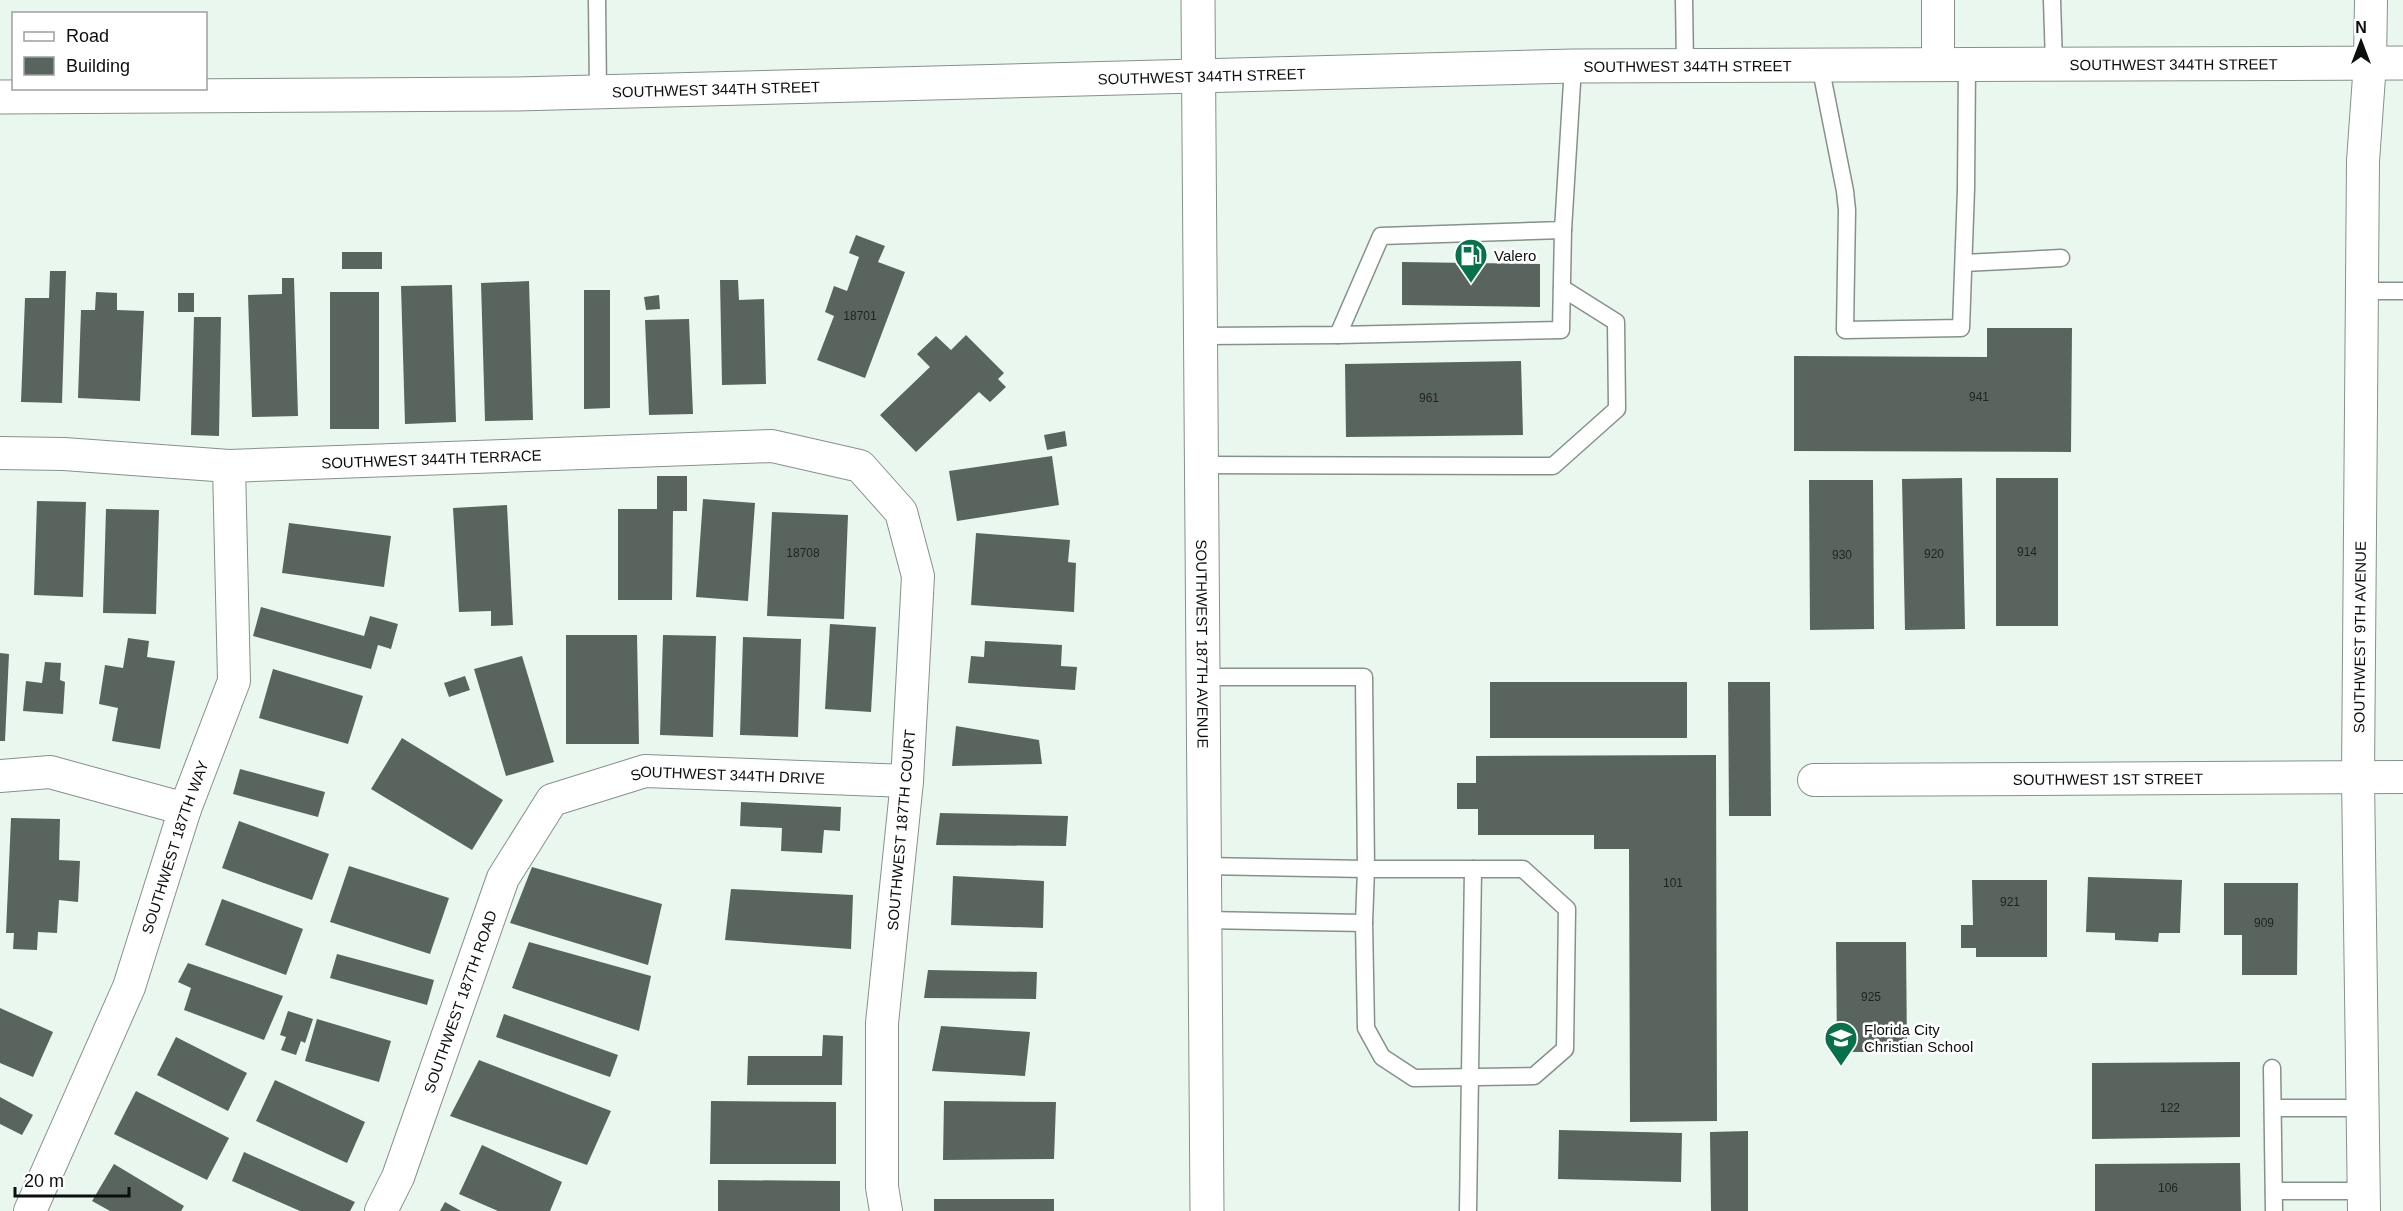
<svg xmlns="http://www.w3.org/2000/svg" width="2403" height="1211" font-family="Helvetica,sans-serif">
  <rect width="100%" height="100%" fill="#eaf7ef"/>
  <g fill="#5a645e">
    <path d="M856 235 885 246 878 262 905 272 865 378 817 360 834 316 825 312 834 286 847 291 859 257 849 253Z"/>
    <rect x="342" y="252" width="40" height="17"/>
    <path d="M1402 262 1540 264V307L1402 305Z"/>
    <path d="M50 271H66L62 403 21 402 25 298H49Z"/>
    <path d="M282 278H294L298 416 252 417 248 295 282 294Z"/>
    <path d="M720 280H738L739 300 764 299 766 384 722 385Z"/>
    <path d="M529 281 533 420 485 421 481 283Z"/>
    <path d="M452 285 456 422 405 424 401 286Z"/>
    <path d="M584 290H610V408L584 409Z"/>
    <path d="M96 292 117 293V310L144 311 140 401 78 398 81 310H95Z"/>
    <rect x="330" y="292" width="49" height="137"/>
    <rect x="178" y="293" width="16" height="19"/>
    <path d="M659 295 660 309 646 310 644 297Z"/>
    <path d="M194 317H221L219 436 191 435Z"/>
    <path d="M689 319 693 414 649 415 645 320Z"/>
    <path d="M1987 328H2072L2071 452 1794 451V356L1987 357Z"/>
    <path d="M966 335 1004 373 998 379 1006 387 990 402 979 392 916 452 880 415 930 367 917 354 936 336 951 350Z"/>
    <path d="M1521 361 1523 435 1346 437 1345 364Z"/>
    <path d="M1065 431 1067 446 1047 450 1044 435Z"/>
    <path d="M1052 456 1059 505 957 521 949 471Z"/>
    <path d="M657 476H687V511H673L672 600H618V509H657Z"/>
    <path d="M1962 478 1965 629 1905 630 1902 479Z"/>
    <rect x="1996" y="478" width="62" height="148"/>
    <path d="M1809 480H1873L1874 629 1810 630Z"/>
    <path d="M703 499 755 503 748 601 696 597Z"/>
    <path d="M37 501 86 502 83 597 34 595Z"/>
    <path d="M507 505 513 625 491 626V611L459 612 453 508Z"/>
    <path d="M106 509 159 510 156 614 103 613Z"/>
    <path d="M772 512 848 515 844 619 767 616Z"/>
    <path d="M289 523 391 536 384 587 282 573Z"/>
    <path d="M976 533 1070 540 1068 562 1076 563 1074 612 971 605Z"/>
    <path d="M261 607 364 636 370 616 398 624 391 649 378 645 371 669 253 636Z"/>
    <path d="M830 624 876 627 871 712 825 709Z"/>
    <path d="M566 635H637L639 744H566Z"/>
    <path d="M663 635 716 636 713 737 660 735Z"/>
    <path d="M743 637 801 639 798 737 740 735Z"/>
    <path d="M128 638 149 641 147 657 175 661 160 749 112 741 118 708 99 704 105 665 123 668Z"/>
    <path d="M985 641 1062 645 1061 666 1077 667 1075 690 968 683 971 656 984 657Z"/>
    <path d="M0 653 9 654 5 741H0Z"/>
    <path d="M522 656 554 762 506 776 474 669Z"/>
    <path d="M45 662 61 663 60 680 65 682 63 714 23 711 26 681 42 683Z"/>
    <path d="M273 669 363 696 348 744 259 718Z"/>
    <path d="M465 676 470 690 449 697 444 683Z"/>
    <rect x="1490" y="682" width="197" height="56"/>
    <path d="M1728 682H1770L1771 816H1729Z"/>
    <path d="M956 726 1039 740 1042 764 952 766Z"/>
    <path d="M402 738 503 800 472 850 371 789Z"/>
    <path d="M1716 755 1717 1121 1630 1122 1629 849H1594V835H1478V809H1457V783H1476V756Z"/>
    <path d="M240 769 325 792 318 817 233 794Z"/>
    <path d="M741 802 841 807 840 831 824 830 822 853 781 851 782 828 740 826Z"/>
    <path d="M940 813 1068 816 1066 846 936 845Z"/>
    <path d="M11 818 60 819 59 860 80 861 78 902 59 900 57 933 38 932 37 950 13 949 14 933H6Z"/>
    <path d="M239 821 329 854 312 900 222 868Z"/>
    <path d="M349 866 449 898 430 954 330 922Z"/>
    <path d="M532 867 662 904 648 965 510 923Z"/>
    <path d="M953 876 1044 881 1043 928 951 925Z"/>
    <path d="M2088 877 2182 880 2180 933H2159L2158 942 2115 940V933L2086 932Z"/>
    <path d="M1972 880H2047V957H1976V948H1961V925H1973Z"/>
    <path d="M2224 883H2298L2297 975H2242V935H2224Z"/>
    <path d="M731 889 853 895 851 949 725 940Z"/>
    <path d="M222 899 303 929 286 975 205 945Z"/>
    <path d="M529 942 651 976 639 1031 512 988Z"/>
    <path d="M1836 942H1906L1907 1052H1837Z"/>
    <path d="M337 954 434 980 427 1005 330 978Z"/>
    <path d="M188 963 283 996 264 1040 184 1010 191 988 178 982Z"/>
    <path d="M928 970 1037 972 1036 999 924 998Z"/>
    <path d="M0 1008 53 1032 33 1077 0 1063Z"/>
    <path d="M288 1011 313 1019 305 1043 301 1041 296 1055 281 1050 286 1037 280 1035Z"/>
    <path d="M504 1014 618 1055 610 1077 496 1037Z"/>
    <path d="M317 1019 391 1041 379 1082 305 1061Z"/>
    <path d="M941 1026 1030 1032 1025 1076 932 1071Z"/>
    <path d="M823 1035 843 1036 842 1085H747L748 1056H822Z"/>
    <path d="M176 1037 247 1073 228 1111 157 1075Z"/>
    <path d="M479 1060 611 1111 587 1165 450 1116Z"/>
    <path d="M2240 1062V1137L2092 1139V1063Z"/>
    <path d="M275 1080 365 1122 347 1163 256 1121Z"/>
    <path d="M136 1091 229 1138 207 1180 114 1134Z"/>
    <path d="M0 1097 33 1115 22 1135 0 1124Z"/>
    <path d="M711 1101 836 1102V1164H710Z"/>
    <path d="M944 1101 1056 1102 1054 1159 943 1160Z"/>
    <path d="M1559 1130 1682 1133 1681 1182 1558 1179Z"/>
    <path d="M1748 1131V1211H1711L1710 1132Z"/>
    <path d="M482 1145 562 1182 550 1211H498L459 1194Z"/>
    <path d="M244 1152 355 1202 350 1211H300L232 1181Z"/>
    <path d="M2240 1163 2241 1211H2095V1164Z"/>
    <path d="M114 1164 184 1206 181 1211H110L92 1201Z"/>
    <path d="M718 1180 840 1181V1211H718Z"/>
    <rect x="934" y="1199" width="120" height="12"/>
    <path d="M445 1202 461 1211H440Z"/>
  </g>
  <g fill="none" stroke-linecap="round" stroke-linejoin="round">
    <g stroke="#86918a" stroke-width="19">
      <g id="lane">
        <path d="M597 0 598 92"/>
        <path d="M1684 0 1685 65"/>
        <path d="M2052 0 2054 64"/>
        <path d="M1820 65 1845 191 1847 210 1845 330 1961 328 1966 189 1967 65"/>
        <path d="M1964 263 2061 258"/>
        <path d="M2362 291H2403"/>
        <path d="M1338 335 1561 330 1563 230"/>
        <path d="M1201 336 1338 335 1381 236 1563 230 1573 66"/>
        <path d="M1201 465 1553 466 1617 409 1616 322 1562 288"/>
        <path d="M1204 677H1364L1366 869 1364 923"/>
        <path d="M1205 866 1366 869H1523L1567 909 1565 1049 1534 1076 1414 1078 1382 1057 1366 1028 1364 923 1205 920"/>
        <path d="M2272 1068 2274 1211"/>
        <path d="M2273 1108H2362"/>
        <path d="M2274 1191H2363"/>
        <path d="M1468 1211 1473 869"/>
      </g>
    </g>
    <g stroke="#86918a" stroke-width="34">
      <g id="street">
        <path d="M1938 65V0"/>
        <path id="s1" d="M0 453 64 454 229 466 772 446 860 466 901 512 918 576 907 781 882 1023V1187L886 1211"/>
        <path d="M0 776 50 772 185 809"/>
        <path id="s2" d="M1814 780 2403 777"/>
        <path id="s3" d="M30 1211 129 987 185 809 234 681 229 466"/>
        <path id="s4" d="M381 1211 398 1177 503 878 552 800 645 771 907 781"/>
        <path id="s5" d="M2364 1211 2358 777 2363 161 2370 63 2371 0"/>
      </g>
    </g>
    <g stroke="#86918a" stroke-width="35">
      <g id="secondary">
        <path id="s6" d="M1198 0 1207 1211"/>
        <path id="s7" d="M0 97 517 94 1573 66 2403 63"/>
      </g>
    </g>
    <use href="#lane" stroke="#fff" stroke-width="16"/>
    <use href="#street" stroke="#fff" stroke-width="32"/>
    <use href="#secondary" stroke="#fff" stroke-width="33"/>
  </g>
  <defs>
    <g id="fuel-pin" transform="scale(1.725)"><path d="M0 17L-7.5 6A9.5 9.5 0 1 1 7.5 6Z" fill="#07724a" stroke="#fff"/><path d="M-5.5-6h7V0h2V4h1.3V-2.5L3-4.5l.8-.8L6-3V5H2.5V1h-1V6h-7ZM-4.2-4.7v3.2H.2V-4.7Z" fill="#fff"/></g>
    <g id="school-pin" transform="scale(1.725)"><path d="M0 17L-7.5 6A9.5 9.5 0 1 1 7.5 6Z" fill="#07724a" stroke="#fff"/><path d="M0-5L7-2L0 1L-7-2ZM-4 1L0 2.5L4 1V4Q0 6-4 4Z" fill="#fff"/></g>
  </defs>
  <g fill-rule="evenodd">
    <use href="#fuel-pin" x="1471" y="255"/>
    <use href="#school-pin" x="1841" y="1038"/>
  </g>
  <g text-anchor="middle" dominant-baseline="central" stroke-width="5" stroke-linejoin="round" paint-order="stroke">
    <g font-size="12" fill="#1f2421">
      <text x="860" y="316">18701</text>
      <text x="1979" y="397">941</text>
      <text x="1429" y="398">961</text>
      <text x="2027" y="552">914</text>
      <text x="803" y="553">18708</text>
      <text x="1934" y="554">920</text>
      <text x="1842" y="555">930</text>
      <text x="1673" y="883">101</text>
      <text x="2010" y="902">921</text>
      <text x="2264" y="923">909</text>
      <text x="1871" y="997">925</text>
      <text x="2170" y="1108">122</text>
      <text x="2168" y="1188">106</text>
    </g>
    <g font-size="15" fill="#0b0f0d" stroke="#fff">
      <text stroke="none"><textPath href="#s7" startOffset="2174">SOUTHWEST 344TH STREET</textPath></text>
      <text stroke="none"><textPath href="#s7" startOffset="1688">SOUTHWEST 344TH STREET</textPath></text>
      <text stroke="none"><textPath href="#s7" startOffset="1202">SOUTHWEST 344TH STREET</textPath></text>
      <text stroke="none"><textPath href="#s7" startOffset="716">SOUTHWEST 344TH STREET</textPath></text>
      <text stroke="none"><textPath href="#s1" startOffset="432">SOUTHWEST 344TH TERRACE</textPath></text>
      <text stroke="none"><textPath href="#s5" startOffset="574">SOUTHWEST 9TH AVENUE</textPath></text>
      <text stroke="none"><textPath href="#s6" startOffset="644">SOUTHWEST 187TH AVENUE</textPath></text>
      <text stroke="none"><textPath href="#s4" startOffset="627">SOUTHWEST 344TH DRIVE</textPath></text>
      <text stroke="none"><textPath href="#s2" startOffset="294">SOUTHWEST 1ST STREET</textPath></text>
      <text transform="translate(901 830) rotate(-85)">SOUTHWEST 187TH COURT</text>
      <text stroke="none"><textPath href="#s3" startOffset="392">SOUTHWEST 187TH WAY</textPath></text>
      <text stroke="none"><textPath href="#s4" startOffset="224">SOUTHWEST 187TH ROAD</textPath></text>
    </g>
    <g font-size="15" fill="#0b0f0d" stroke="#fff" text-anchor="start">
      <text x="1494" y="255">Valero</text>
      <text x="1864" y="1029">Florida City<tspan x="1864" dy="17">Christian School</tspan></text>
    </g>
  </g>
  <rect x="12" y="12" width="195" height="78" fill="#ffffff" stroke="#9d9f9e" stroke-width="1.5"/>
  <rect x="24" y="32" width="30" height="9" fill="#ffffff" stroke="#9d9f9e" stroke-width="1.5"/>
  <text x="66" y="42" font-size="18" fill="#0b0f0d">Road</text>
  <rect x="24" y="57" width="30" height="18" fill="#5a645e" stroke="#9d9f9e" stroke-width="1.5"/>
  <text x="66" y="72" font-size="18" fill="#0b0f0d">Building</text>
  <g transform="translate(2361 42)" stroke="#ffffff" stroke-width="4.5" paint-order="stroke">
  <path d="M0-4.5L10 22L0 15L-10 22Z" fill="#0b0f0d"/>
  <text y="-9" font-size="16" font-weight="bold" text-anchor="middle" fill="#0b0f0d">N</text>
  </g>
  <path d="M15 1187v9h114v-9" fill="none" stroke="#0b0f0d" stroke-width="3"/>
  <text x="24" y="1187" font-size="18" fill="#0b0f0d" stroke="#ffffff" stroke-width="4.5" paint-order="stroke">20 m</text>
</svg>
